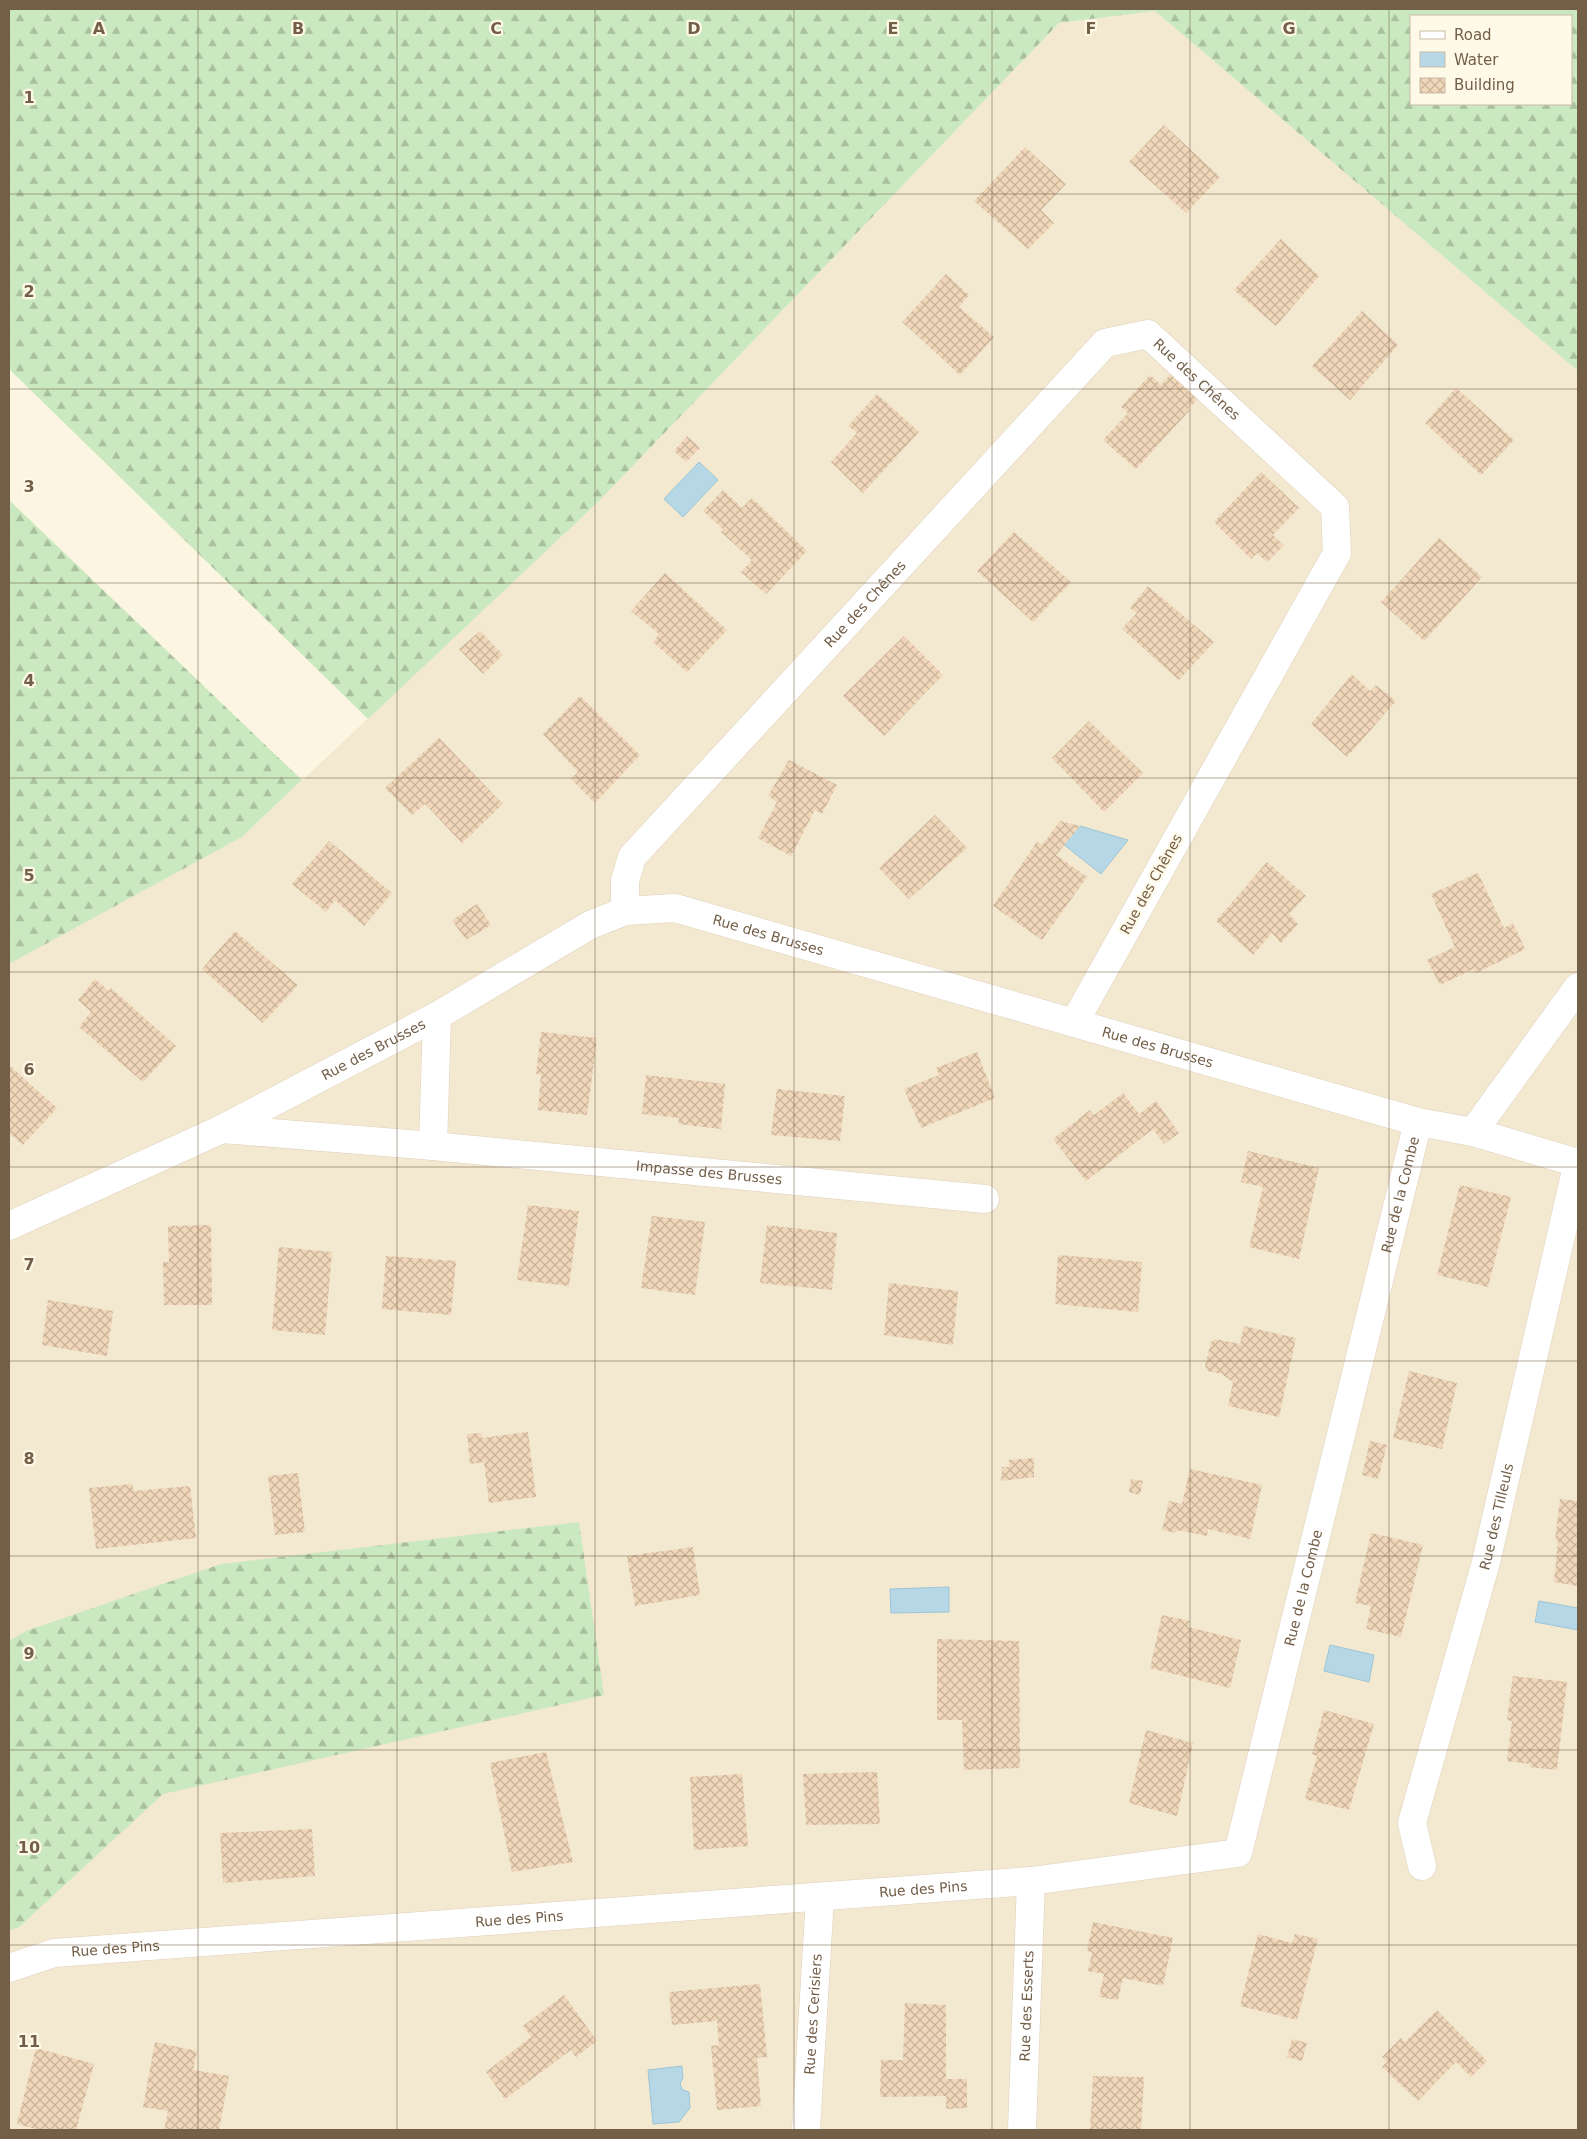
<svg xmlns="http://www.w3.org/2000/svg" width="1587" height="2139" font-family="'DejaVu Sans',sans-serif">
  <defs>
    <pattern id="forest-firs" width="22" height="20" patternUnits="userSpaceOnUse" patternTransform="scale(1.25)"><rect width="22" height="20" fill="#cbe9c0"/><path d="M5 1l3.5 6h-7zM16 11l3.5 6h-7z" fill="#a9c09e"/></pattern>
    <pattern id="building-cross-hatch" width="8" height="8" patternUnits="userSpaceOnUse" patternTransform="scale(1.25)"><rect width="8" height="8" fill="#f1d7b9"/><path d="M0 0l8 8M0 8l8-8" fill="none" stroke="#c8b298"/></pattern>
  </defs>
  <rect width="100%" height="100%" fill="#fcf5e1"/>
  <path fill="#f3e8d0" d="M1155 11 1578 371V2130H9V964L242 837 598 502 1059 23Z"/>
  <g fill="url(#forest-firs)" fill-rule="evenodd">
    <path d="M9 9H1578V371L1155 11 1059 23 598 502 368 719 9 369ZM1411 16H1571V104H1411Z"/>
    <path d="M9 500 302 780 242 837 9 964Z"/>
    <path d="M579 1522 604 1695 163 1794 18 1928 9 1930V1641L26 1631 221 1564Z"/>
  </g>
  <g fill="#b6d7e5" stroke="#9dc5d6">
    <path d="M699 462 718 480 683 517 664 499Z"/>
    <path d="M1080 826 1128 840 1101 874 1063 844Z"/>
    <path d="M949 1587V1612L891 1613 890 1589Z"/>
    <path d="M1539 1601 1578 1608V1630L1535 1622Z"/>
    <path d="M1330 1645 1374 1655 1369 1682 1324 1671Z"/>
    <path d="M682 2066 683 2077 680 2085 683 2090 689 2092 690 2108 679 2122 653 2124 648 2070Z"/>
  </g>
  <g fill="url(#building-cross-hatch)">
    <path d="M1164 125 1220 177 1186 213 1129 162Z"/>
    <path d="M1025 147 1066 184 1041 210 1054 223 1028 249 974 201Z"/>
    <path d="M1281 239 1319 276 1276 326 1234 290Z"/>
    <path d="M946 274 969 295 959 307 994 337 960 375 902 322Z"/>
    <path d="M1362 311 1398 345 1350 400 1312 366Z"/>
    <path d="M1177 367 1205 391 1188 409 1190 410 1136 469 1103 440 1128 413 1121 407 1150 375 1161 385Z"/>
    <path d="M1456 388 1514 440 1481 475 1425 423Z"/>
    <path d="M877 394 919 432 863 493 831 462 857 433 848 426Z"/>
    <path d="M687 436 700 448 686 462 674 451Z"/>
    <path d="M1261 472 1299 508 1273 535 1284 545 1267 562 1257 553 1251 559 1214 522Z"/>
    <path d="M723 490 742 508 752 498 807 551 766 594 741 572 752 560 721 532 723 529 703 511Z"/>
    <path d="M1014 532 1071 582 1033 622 977 571Z"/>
    <path d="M1439 538 1482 577 1424 641 1381 602Z"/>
    <path d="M665 573 727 630 687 672 653 642 659 634 631 611Z"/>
    <path d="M1148 586 1214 642 1179 680 1122 629 1137 613 1130 608Z"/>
    <path d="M480 631 503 655 483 674 459 649Z"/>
    <path d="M904 636 943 675 884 736 843 696Z"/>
    <path d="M1352 674 1370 691 1376 685 1396 701 1347 757 1311 724Z"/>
    <path d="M580 696 640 755 595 803 571 779 578 772 543 734Z"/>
    <path d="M1089 721 1143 773 1104 812 1052 758Z"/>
    <path d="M439 738 503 804 462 843 425 804 412 815 385 788Z"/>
    <path d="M789 760 837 785 822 814 815 810 791 856 758 838 777 802 768 796Z"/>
    <path d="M935 815 967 848 909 899 879 868Z"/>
    <path d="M1060 821 1080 826 1056 855 1087 877 1042 940 993 906 1037 842 1042 845Z"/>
    <path d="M329 841 392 893 364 926 335 900 326 912 292 884Z"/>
    <path d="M1267 862 1306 896 1289 914 1298 924 1281 943 1272 933 1253 955 1216 921Z"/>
    <path d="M1478 873 1504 928 1513 923 1525 949 1476 973 1473 969 1440 985 1427 960 1455 947 1431 894Z"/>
    <path d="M477 904 491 925 466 940 452 920Z"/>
    <path d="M235 931 298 985 263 1023 202 969Z"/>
    <path d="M95 979 109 991 111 988 176 1046 143 1082 79 1027 91 1012 78 1000Z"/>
    <path d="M541 1032 597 1038 587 1115 538 1110 541 1075 536 1074Z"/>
    <path d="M977 1052 995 1098 921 1128 904 1089 939 1075 936 1068Z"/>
    <path d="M9 1065 57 1108 23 1145 9 1133Z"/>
    <path d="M646 1075 725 1084 721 1129 678 1124 679 1118 642 1114Z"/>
    <path d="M777 1089 845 1096 840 1141 771 1135Z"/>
    <path d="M1123 1093 1139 1114 1156 1101 1179 1133 1164 1144 1153 1129 1086 1181 1053 1139 1090 1110 1094 1115Z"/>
    <path d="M1248 1151 1319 1168 1299 1259 1249 1247 1263 1187 1241 1182Z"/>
    <path d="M1460 1185 1511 1197 1488 1287 1437 1275Z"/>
    <path d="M528 1205 579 1211 569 1286 517 1280Z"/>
    <path d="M652 1216 705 1222 695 1295 641 1288Z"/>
    <path d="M211 1225 212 1305H164L163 1262H169L168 1226Z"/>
    <path d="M767 1225 837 1233 832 1290 760 1283Z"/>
    <path d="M279 1247 332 1252 325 1335 272 1330Z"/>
    <path d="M1058 1255 1142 1262 1138 1312 1055 1304Z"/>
    <path d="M386 1256 456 1261 451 1315 382 1309Z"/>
    <path d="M889 1283 958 1291 953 1345 884 1335Z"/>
    <path d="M48 1300 113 1311 107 1356 42 1345Z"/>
    <path d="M1244 1326 1296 1338 1279 1417 1228 1406 1233 1382 1222 1374 1208 1371 1205 1366 1211 1342 1215 1339 1240 1344Z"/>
    <path d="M1409 1371 1457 1383 1442 1449 1393 1438Z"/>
    <path d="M528 1432 536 1497 489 1503 484 1462 470 1464 467 1434 481 1433 482 1438Z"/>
    <path d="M1370 1441 1387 1445 1378 1479 1362 1475Z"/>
    <path d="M1034 1458V1477L1001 1481 1002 1467H1009V1460Z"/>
    <path d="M1190 1469 1262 1485 1250 1539 1208 1529 1207 1536 1177 1530 1176 1533 1162 1530 1169 1501 1182 1504Z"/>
    <path d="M298 1473 305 1532 275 1535 268 1476Z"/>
    <path d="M1131 1479 1143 1481 1140 1495 1129 1492Z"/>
    <path d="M132 1484 134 1491 190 1486 196 1538 96 1549 89 1488Z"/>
    <path d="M1560 1499 1578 1501V1586L1554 1582 1558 1541 1555 1540Z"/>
    <path d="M1371 1533 1423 1545 1401 1637 1366 1629 1371 1606 1355 1603Z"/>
    <path d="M693 1547 700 1595 635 1606 627 1556Z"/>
    <path d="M1162 1615 1190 1621 1188 1627 1241 1640 1230 1688 1150 1668Z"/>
    <path d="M937 1639 1019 1641 1020 1768 964 1770 962 1720H937Z"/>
    <path d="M1513 1676 1567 1682 1557 1770 1530 1767V1764L1507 1761 1512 1721 1507 1720Z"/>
    <path d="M1324 1710 1374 1724 1349 1810 1305 1799 1317 1756 1312 1754Z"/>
    <path d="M1146 1730 1193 1743 1177 1816 1129 1803Z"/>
    <path d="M546 1752 573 1862 512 1872 490 1763Z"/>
    <path d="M877 1772 880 1824 806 1825 803 1774Z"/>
    <path d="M742 1774 748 1846 694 1850 690 1777Z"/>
    <path d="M312 1829 315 1876 223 1883 220 1833Z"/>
    <path d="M1093 1922 1173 1938 1163 1986 1123 1978 1118 2000 1099 1997 1104 1974 1088 1971 1092 1952 1087 1951Z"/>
    <path d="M1258 1934 1292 1943 1295 1934 1318 1939 1297 2020 1240 2006Z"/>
    <path d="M760 1984 767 2057 757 2058 761 2106 717 2110 711 2046 719 2045 717 2021 672 2025 669 1992Z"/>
    <path d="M564 1995 597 2041 576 2057 571 2050 505 2099 486 2072 531 2037 523 2026Z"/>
    <path d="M905 2003 946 2005V2079H967V2108L946 2109V2096L880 2097 881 2060H903Z"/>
    <path d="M1437 2010 1487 2061 1471 2077 1456 2062 1418 2101 1382 2067 1387 2062 1382 2057 1401 2038 1405 2042Z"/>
    <path d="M1292 2039 1307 2043 1302 2061 1287 2057Z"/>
    <path d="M155 2042 197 2051 193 2070 229 2076 219 2130H164L168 2111 143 2107Z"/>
    <path d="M36 2048 94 2064 76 2130H39L17 2124Z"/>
    <path d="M1093 2076 1144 2077 1141 2130H1090Z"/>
  </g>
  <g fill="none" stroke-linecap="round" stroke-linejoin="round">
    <g stroke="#e0d2bd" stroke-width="29">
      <g id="minor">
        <path id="s1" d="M625 911V881L632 857 1105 343 1148 334 1335 507 1337 553 1074 1023"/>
        <path id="s2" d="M222 1129 433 1146 985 1199"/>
        <path d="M1473 1132 1578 987"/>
        <path d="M433 1146 437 1016"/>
        <path id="s3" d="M9 1226 222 1129 437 1016 590 925 625 911 675 908 1418 1122 1473 1132 1578 1163"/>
        <path id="s4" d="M1422 1866 1412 1823 1486 1562 1578 1162"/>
        <path id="s5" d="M9 1968 54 1953 1031 1881 1238 1853 1418 1122"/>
        <path id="s6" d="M806 2130 820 1897"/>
        <path id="s7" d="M1022 2130 1031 1881"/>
      </g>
    </g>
    <use href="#minor" stroke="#fff" stroke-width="28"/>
  </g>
  <path fill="none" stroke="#735e48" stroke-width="1" stroke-opacity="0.55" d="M198 9V2130M397 9V2130M595 9V2130M794 9V2130M992 9V2130M1190 9V2130M1389 9V2130M9 194H1578M9 389H1578M9 583H1578M9 778H1578M9 972H1578M9 1167H1578M9 1361H1578M9 1556H1578M9 1750H1578M9 1945H1578"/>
  <g text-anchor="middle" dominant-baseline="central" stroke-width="4.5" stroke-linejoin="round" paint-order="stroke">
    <g font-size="14" fill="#735e48" stroke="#fff9e7">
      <text stroke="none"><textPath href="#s1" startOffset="864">Rue des Chênes</textPath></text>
      <text stroke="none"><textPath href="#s1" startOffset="399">Rue des Chênes</textPath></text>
      <text transform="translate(1151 884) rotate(-61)">Rue des Chênes</text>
      <text stroke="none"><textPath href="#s3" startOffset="840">Rue des Brusses</textPath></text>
      <text stroke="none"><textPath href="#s3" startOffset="1245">Rue des Brusses</textPath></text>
      <text stroke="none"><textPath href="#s3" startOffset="405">Rue des Brusses</textPath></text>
      <text stroke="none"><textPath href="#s2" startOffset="489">Impasse des Brusses</textPath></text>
      <text stroke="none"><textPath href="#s5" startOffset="1914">Rue de la Combe</textPath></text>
      <text stroke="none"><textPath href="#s4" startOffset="362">Rue des Tilleuls</textPath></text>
      <text stroke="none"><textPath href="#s5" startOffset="1509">Rue de la Combe</textPath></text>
      <text stroke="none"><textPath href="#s5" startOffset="919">Rue des Pins</textPath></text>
      <text stroke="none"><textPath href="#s5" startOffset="514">Rue des Pins</textPath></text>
      <text stroke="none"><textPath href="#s5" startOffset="109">Rue des Pins</textPath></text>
      <text stroke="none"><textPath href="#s7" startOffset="124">Rue des Esserts</textPath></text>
      <text stroke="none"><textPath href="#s6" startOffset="116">Rue des Cerisiers</textPath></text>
    </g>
  </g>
  <g font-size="16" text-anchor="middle" font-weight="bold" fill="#735e48" stroke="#fff9e7" stroke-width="4.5" stroke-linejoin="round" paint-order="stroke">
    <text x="99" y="34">A</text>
    <text x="298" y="34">B</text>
    <text x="496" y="34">C</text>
    <text x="694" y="34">D</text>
    <text x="893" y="34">E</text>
    <text x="1091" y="34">F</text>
    <text x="1289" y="34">G</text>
    <text x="29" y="103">1</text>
    <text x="29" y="297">2</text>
    <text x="29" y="492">3</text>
    <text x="29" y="686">4</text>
    <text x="29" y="881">5</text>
    <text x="29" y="1075">6</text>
    <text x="29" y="1270">7</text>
    <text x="29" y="1464">8</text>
    <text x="29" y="1659">9</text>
    <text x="29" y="1853">10</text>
    <text x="29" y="2047">11</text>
  </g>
  <rect width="1587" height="2139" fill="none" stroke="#735e48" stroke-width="20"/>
  <rect x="1410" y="15" width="162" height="90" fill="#fff9e7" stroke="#c7bba7"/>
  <rect x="1420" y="31" width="25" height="8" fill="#ffffff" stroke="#c7bba7"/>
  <text x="1454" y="40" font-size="15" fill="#735e48">Road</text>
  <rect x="1420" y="52" width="25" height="15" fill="#b6d7e5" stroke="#c7bba7"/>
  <text x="1454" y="65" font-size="15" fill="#735e48">Water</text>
  <rect x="1420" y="78" width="25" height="15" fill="url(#building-cross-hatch)" stroke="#c7bba7"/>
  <text x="1454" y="90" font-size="15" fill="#735e48">Building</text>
</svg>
